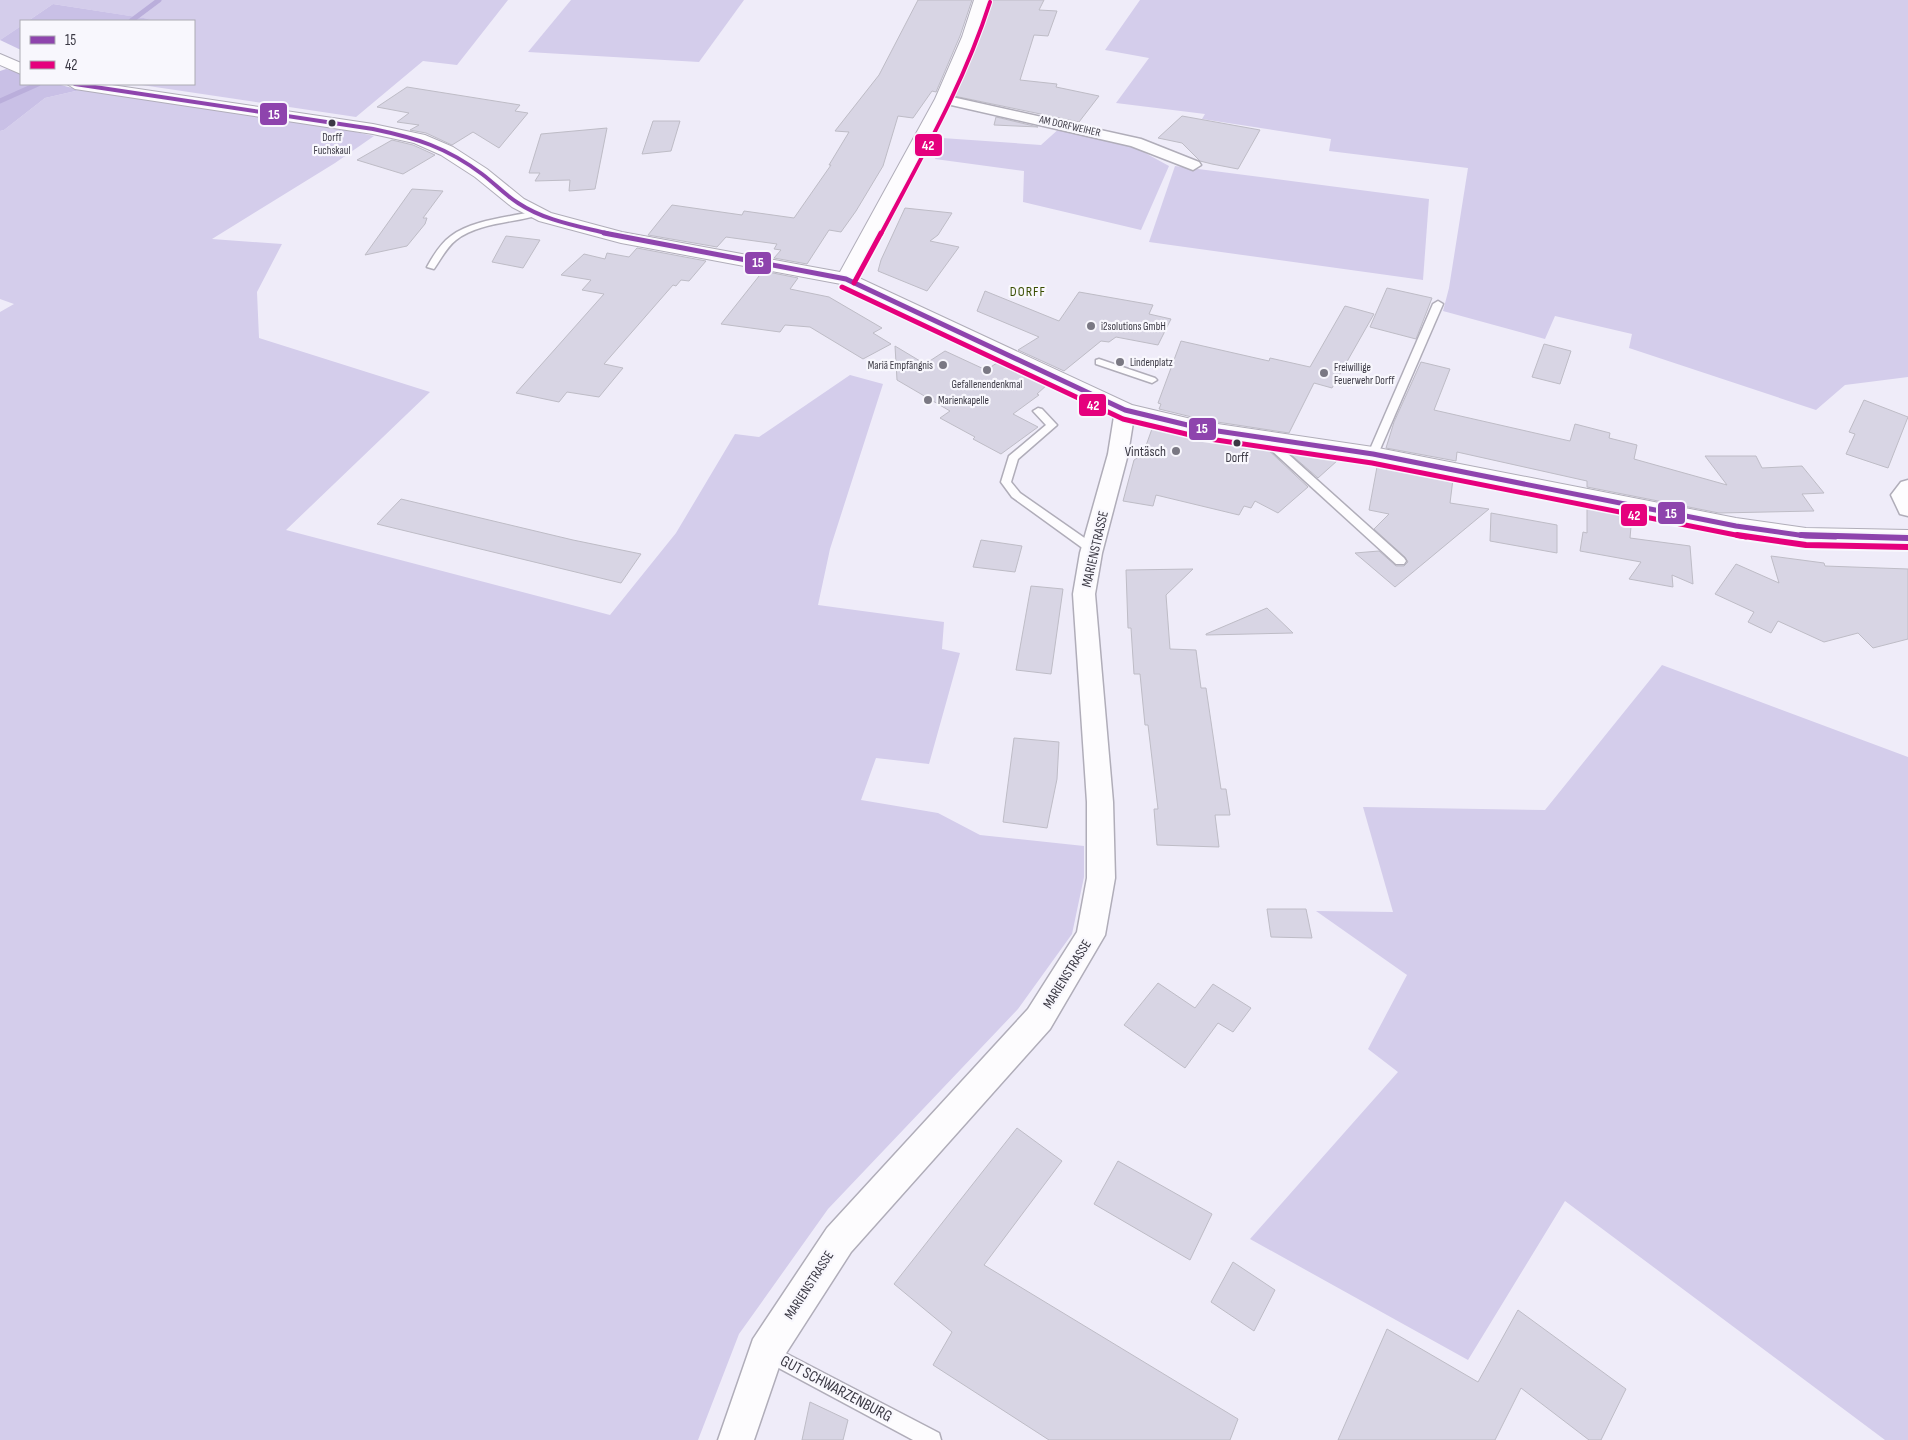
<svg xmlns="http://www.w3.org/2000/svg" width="1908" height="1440" font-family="'Sofia Sans Condensed',sans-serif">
  <rect width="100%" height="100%" fill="#efecf9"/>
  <g fill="#d4cdeb">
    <path d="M0 0H508L457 65 423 61 356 117 135 84H194V21H145L149 19 53 4 28 21H21V26L0 40Z"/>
    <path d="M571 0H744L699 62 528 52Z"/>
    <path d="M1140 0H1908V377L1845 385 1816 410 1629 348 1632 334 1555 316 1545 339 1443 311 1449 288 1468 168 1329 151 1331 139 1202 119 1205 114 1116 103 1149 58 1105 50Z"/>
    <path d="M80 90 342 129 374 136 335 163 212 239 282 244 257 292 259 338 430 392 286 530 610 615 676 533 735 434 759 437 850 375 883 384 830 549 818 605 944 622 942 649 960 653 929 764 876 758 861 800 938 813 980 835 1084 846V877L1072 934 1018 1009 828 1209 739 1334 698 1440H0V312L14 304 0 299V131L4 130 45 98Z"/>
    <path d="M1061 127 1127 143 1169 166 1141 230 1023 202 1024 171 935 159 942 138 1041 145Z"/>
    <path d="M1175 166 1429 199 1423 280 1149 242Z"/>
    <path d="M1662 665 1908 757V1440H1885L1565 1201 1468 1360 1250 1239 1398 1072 1368 1049 1407 975 1316 911 1393 912 1363 807 1545 810Z"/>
  </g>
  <g fill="#c9c0e6">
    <path d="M53 4 150 19 145 21H28Z"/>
    <path d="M21 26V50L0 40Z"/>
    <path d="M6 69 21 73V84H57L80 90 45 98 4 130 0 131V71Z"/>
  </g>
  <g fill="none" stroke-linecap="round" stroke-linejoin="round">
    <g stroke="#baaedb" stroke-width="5">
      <path d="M131 21 159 0"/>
      <path d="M0 101 38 84"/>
    </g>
  </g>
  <g fill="#d8d5e4" stroke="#bebcc6">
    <path d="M918 0H972L960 36 936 92 932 91 913 118 898 116 883 166 856 211 841 232 829 230 807 264 774 258 781 250 774 249 777 244 726 237 717 247 648 235 672 205 742 215 744 211 794 218 831 165H829L849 132 835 131 879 75Z"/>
    <path d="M990 0H1044L1039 10 1057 11 1048 36 1034 35 1020 80 1057 84 1056 87 1099 96 1079 122 954 96 979 38Z"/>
    <path d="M407 87 520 105 515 111 528 113 499 148 473 132 452 145 426 133 410 130 419 125 397 122 409 113 377 107Z"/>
    <path d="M1182 116 1260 130 1238 169 1212 164 1200 161 1182 143 1158 138Z"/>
    <path d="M996 117 1038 127 994 125Z"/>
    <path d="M653 121H680L671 151 642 154Z"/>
    <path d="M607 128 595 189 569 191 570 180 535 181 540 173H529L541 134Z"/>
    <path d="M392 140 413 145 435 155 403 174 357 160Z"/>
    <path d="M412 189 443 191 423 218H427L425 224 407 246 365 255Z"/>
    <path d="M905 208 952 213 938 235 930 241 959 247 927 291 878 271 881 260Z"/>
    <path d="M506 236 540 240 523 268 492 262Z"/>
    <path d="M637 248 706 261 689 281 681 280 676 286 673 285 604 364 623 368 599 397 567 392 559 402 516 393 604 294 582 290 591 280 561 275 584 254 605 259 607 253 629 257Z"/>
    <path d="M763 271 798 278 790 289 829 297 882 328 873 333 891 344 863 359 810 327 785 325 780 332 721 324Z"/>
    <path d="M1387 288 1432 298 1416 339 1370 327Z"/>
    <path d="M985 291 1059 321 1079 292 1153 305 1149 314 1171 319 1158 345 1116 337 1109 342 1101 341 1064 371 1018 350 1039 337 977 311Z"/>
    <path d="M1345 306 1374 314 1332 388 1314 383 1289 433 1204 420 1159 409 1161 404 1158 403 1181 341 1269 361 1270 358 1310 367Z"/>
    <path d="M1544 344 1571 351 1560 384 1532 377Z"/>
    <path d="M895 346 925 364 945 351 986 370 1000 361 1048 384 1037 394 1039 395 1013 414 1038 427 1001 454 973 439 975 437 940 418 950 411 897 380Z"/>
    <path d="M1421 362 1450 369 1434 410 1570 441 1575 424 1610 433 1609 438 1637 445 1634 459 1727 485 1705 456H1756L1762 468 1802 466 1824 493 1802 494 1814 511 1719 513 1587 487V481L1457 452 1456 461 1386 448 1394 422Z"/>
    <path d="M1864 400 1908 417 1888 468 1846 454 1855 434 1849 432Z"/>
    <path d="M1153 426 1204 438 1265 447 1308 487 1278 513 1255 501 1251 508 1244 506 1239 515 1156 495 1153 506 1123 501 1134 460 1143 454Z"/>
    <path d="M1287 451 1338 460 1318 478Z"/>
    <path d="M1380 464 1453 479 1450 503 1489 509 1395 587 1355 553 1379 551 1396 566H1404L1408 562 1405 557 1374 529 1389 514 1369 510 1377 467 1379 468Z"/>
    <path d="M401 499 573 540 641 554 621 583 377 524Z"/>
    <path d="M1587 506 1632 515 1630 538 1690 546 1693 584 1672 575 1673 587 1629 579 1641 562 1580 551 1583 532 1587 533Z"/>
    <path d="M1491 513 1557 525V553L1490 541Z"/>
    <path d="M981 540 1022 546 1015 572 973 567Z"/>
    <path d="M1771 556 1824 563 1825 566 1908 569V639L1873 648 1858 633 1824 642 1778 621 1771 633 1748 622 1754 612 1715 594 1736 564 1779 583Z"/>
    <path d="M1193 569 1166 595 1170 649 1196 650 1201 688H1206L1221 789H1226L1230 815H1215L1219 847 1157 845 1154 809H1158L1148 725H1145L1140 674H1134L1131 628H1128L1126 570Z"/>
    <path d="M1031 586 1063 589 1051 674 1016 670Z"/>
    <path d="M1267 608 1293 633 1206 635V634Z"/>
    <path d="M1014 738 1059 742 1057 779 1047 828 1003 822Z"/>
    <path d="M1267 909H1306L1312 938 1271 937Z"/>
    <path d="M1158 983 1195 1008 1213 984 1251 1008 1233 1032 1218 1023 1185 1068 1124 1025Z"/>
    <path d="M1017 1128 1062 1161 984 1265 1238 1419 1230 1440H1049L933 1365 952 1332 894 1284Z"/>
    <path d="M1118 1161 1212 1214 1190 1260 1094 1204Z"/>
    <path d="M1233 1262 1275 1290 1254 1331 1211 1302Z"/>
    <path d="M1518 1310 1626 1389 1601 1440H1589L1521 1388 1495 1440H1338L1387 1329 1478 1382Z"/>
    <path d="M810 1402 848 1420 843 1440H802Z"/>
  </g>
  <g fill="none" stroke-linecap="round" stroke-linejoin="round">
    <g stroke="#b0adb9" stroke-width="3">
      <g id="service">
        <path d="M536 211H539V215C512 223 478 223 456 240 446 248 441 259 434 269L427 267C433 256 440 244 451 236 472 220 510 217 536 211Z"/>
        <path d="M1438 301 1443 304 1378 454 1373 457 1369 456 1368 454 1433 304Z"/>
        <path d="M1099 359 1155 378 1157 380 1152 383 1149 382 1096 364V360Z"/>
        <path d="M1038 408 1042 409 1057 425 1018 459 1011 482 1020 493 1096 546 1098 549 1096 552H1088L1012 497 1001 482 1009 456 1046 425 1033 411Z"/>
        <path d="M1264 435 1268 436 1404 558 1406 561 1404 564H1396L1260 440 1259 438Z"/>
        <path d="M766 1343 939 1433 941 1440H913L760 1358 757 1352 760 1346Z"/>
      </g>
    </g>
    <g stroke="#b0adb9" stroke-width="3">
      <g id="minor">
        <path d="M943 95 1141 139 1199 162 1201 165 1193 170 1131 146 938 102 936 99 938 96Z"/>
        <path d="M1125 404 1132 406 1135 410 1128 454 1102 553 1095 594 1113 802 1115 878 1105 935 1050 1029 851 1252 781 1361 754 1440H718L753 1339 827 1228 1028 1009 1077 932 1087 878V802L1073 594 1080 553 1108 454 1115 410 1118 406Z"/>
        <path d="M1908 480V516L1900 514 1891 495 1901 482Z"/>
      </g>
    </g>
    <g stroke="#b0adb9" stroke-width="2">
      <g id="tertiary">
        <path d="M974 0H988L977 37 951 99 857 277 1132 405 1204 422 1373 447 1736 518 1806 528 1908 530V546L1806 544 1736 534 1373 461 1204 436 1117 415 841 284 621 243 539 221 512 207 475 177 441 155 414 143 373 134 75 89 67 84H105L373 124 425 135 453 147 487 169 524 199 551 213 622 232 840 272 935 99 962 37Z"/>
        <path d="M0 54 21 63V74L0 65Z"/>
      </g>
    </g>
    <use href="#service" fill="#fdfcfe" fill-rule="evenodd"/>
    <use href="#minor" fill="#fdfcfe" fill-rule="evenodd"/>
    <use href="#tertiary" fill="#fdfcfe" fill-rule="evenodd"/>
    <g stroke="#f8f7fd" stroke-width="6">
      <path id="bus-1-far2" d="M75 84 373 129C416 138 446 147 482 174 494 183 505 195 518 203 545 221 578 226 609 234"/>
    </g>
    <g stroke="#f8f7fd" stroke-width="8">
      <path id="bus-1-far1" d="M604 233 846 279 1125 410 1204 429 1373 454 1736 526 1806 536 1836 537"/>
    </g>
    <g stroke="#f8f7fd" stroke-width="10">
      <path id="bus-1" d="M1801 535 1908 538"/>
    </g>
    <g stroke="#f8f7fd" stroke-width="6">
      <path id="bus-2-far2" d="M881 234C921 158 964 84 990 2"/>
    </g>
    <g stroke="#f8f7fd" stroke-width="8">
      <g id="bus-2-far1">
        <path d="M854 283 881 233"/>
        <path d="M842 287 1123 419 1203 438 1372 463 1746 537"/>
      </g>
    </g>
    <g stroke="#f8f7fd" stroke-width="10">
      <path id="bus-2" d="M1737 535 1806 545 1908 547"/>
    </g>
    <use href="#bus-1-far2" stroke="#8e44ad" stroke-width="4"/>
    <use href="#bus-1-far1" stroke="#8e44ad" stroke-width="5"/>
    <use href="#bus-1" stroke="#8e44ad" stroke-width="6"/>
    <use href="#bus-2-far2" stroke="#e5007d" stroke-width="4"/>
    <use href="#bus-2-far1" stroke="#e5007d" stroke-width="5"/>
    <use href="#bus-2" stroke="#e5007d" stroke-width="6"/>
  </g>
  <g fill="#3b3944" stroke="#f8f7fd" stroke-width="2">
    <circle cx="332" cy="123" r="4.5"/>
    <circle cx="1237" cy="443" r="4.5"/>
  </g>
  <g fill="#7a7883" stroke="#f8f7fd" stroke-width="2">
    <circle cx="1091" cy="326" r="5"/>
    <circle cx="1120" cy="362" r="5"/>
    <circle cx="943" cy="365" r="5"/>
    <circle cx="987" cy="370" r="5"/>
    <circle cx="1324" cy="373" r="5"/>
    <circle cx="928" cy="400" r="5"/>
    <circle cx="1176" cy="451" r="5"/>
  </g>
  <g text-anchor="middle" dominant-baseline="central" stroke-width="4.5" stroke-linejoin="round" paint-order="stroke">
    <g font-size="11" fill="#3b3944" stroke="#f8f7fd">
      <text transform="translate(1070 126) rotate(13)">AM DORFWEIHER</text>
    </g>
    <g font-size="11" fill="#3b3944" stroke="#f8f7fd">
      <text x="332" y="137">Dorff<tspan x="332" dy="13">Fuchskaul</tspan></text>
    </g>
    <g font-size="11" fill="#3b3944" stroke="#f8f7fd" text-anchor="start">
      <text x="1101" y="326">i2solutions GmbH</text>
      <text x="1130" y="362">Lindenplatz</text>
      <text x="933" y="365" text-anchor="end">Mariä Empfängnis</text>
      <text x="1334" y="367">Freiwillige<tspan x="1334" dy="13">Feuerwehr Dorff</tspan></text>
      <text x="987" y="384" text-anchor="middle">Gefallenendenkmal</text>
      <text x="938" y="400">Marienkapelle</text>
    </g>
    <g font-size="13" fill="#3b3944" stroke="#f8f7fd">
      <text x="1237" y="458">Dorff</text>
    </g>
    <g font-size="14" letter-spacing="1" fill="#394d00" stroke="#f8f7fd">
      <text x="1028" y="291">DORFF</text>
    </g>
    <g font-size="14" fill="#3b3944" stroke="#f8f7fd" text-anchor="end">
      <text x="1166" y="451">Vintäsch</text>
    </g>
    <g font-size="14" fill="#3b3944" stroke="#f8f7fd">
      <text transform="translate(1095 549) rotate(-77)">MARIENSTRASSE</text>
      <text transform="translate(1067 974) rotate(-58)">MARIENSTRASSE</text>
      <text transform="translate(809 1285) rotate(-57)">MARIENSTRASSE</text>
    </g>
    <g font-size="16" fill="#3b3944" stroke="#f8f7fd">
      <text transform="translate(836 1389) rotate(28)">GUT SCHWARZENBURG</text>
    </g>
  </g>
  <g stroke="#f8f7fd" stroke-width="2">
    <rect x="259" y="102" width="29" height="24" rx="5" fill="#8e44ad"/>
    <rect x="914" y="133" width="29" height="24" rx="5" fill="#e5007d"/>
    <rect x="744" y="251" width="28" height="24" rx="5" fill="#8e44ad"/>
    <rect x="1078" y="393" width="29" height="24" rx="5" fill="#e5007d"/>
    <rect x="1188" y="417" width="29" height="24" rx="5" fill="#8e44ad"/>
    <rect x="1657" y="501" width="29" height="24" rx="5" fill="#8e44ad"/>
    <rect x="1620" y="503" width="28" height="24" rx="5" fill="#e5007d"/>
  </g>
  <g font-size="14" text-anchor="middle" font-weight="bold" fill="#fff">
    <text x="274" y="119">15</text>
    <text x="928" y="150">42</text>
    <text x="758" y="267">15</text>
    <text x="1093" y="410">42</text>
    <text x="1202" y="433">15</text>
    <text x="1671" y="518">15</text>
    <text x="1634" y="520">42</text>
  </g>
  <rect x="20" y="20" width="175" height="65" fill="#f8f7fd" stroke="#acabb3"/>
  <rect x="30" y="36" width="25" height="8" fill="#8e44ad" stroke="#acabb3"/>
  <text x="65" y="45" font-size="15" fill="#3b3944">15</text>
  <rect x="30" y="61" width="25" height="8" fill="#e5007d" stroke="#acabb3"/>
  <text x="65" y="70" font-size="15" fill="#3b3944">42</text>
</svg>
